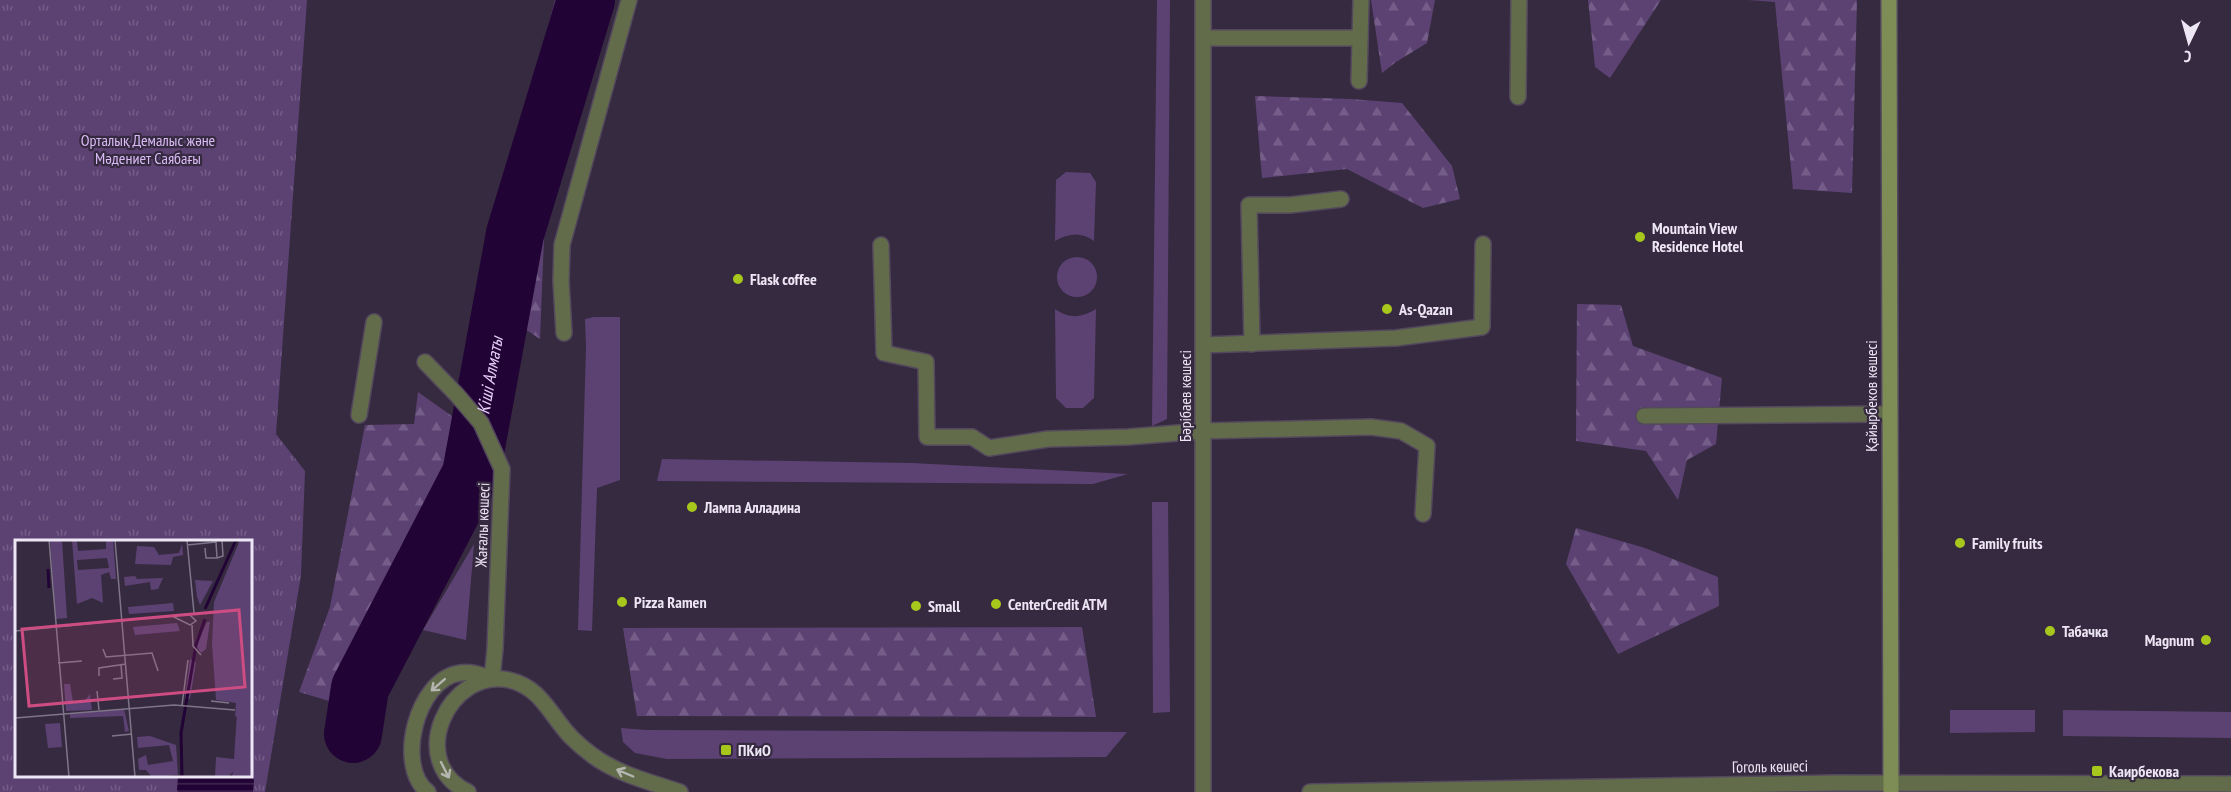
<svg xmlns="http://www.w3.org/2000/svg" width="2231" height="792" font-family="'PT Sans Narrow',sans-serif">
  <defs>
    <pattern id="forest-firs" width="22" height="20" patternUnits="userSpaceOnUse" patternTransform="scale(1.5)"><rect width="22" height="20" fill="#5c4273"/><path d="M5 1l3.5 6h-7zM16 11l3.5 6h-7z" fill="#745d88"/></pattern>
    <pattern id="park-tufts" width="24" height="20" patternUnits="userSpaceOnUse" patternTransform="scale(1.5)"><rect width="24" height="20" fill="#5c4273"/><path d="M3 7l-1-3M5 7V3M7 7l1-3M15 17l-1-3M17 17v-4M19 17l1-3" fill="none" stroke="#745d88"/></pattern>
    <pattern id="water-rules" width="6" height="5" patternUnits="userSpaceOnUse" patternTransform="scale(1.5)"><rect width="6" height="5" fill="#220335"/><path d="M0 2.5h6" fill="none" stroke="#422853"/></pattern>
  </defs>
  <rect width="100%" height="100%" fill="#362a40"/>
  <g fill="#5c4273">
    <path d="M1157 0H1170L1167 419 1152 426Z"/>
    <path d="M1066 172 1090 173 1096 182 1094 241C1081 232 1069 233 1055 241L1056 180Z"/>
    <circle cx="1077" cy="277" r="20"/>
    <path d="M1055 309C1070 319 1081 318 1096 309L1094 398 1083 408H1066L1056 398Z"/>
    <path d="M594 317H620V480L597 488 592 631 578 630 586 347 585 319Z"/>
    <path d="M662 459 912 463 1128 474 1093 484 657 481Z"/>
    <path d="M1152 502H1168L1170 712 1153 713Z"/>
    <path d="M474 544 466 640 423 630Z"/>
    <path d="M1950 710H2035V732L1950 733Z"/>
    <path d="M2063 710 2231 712V738L2063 736Z"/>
    <path d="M621 728 646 730 1127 732 1106 757 667 759 635 753 623 742Z"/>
  </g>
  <g fill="url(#forest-firs)">
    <path d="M555 0H611L544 238 540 339 482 301 488 249Z"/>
    <path d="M1371 0H1435L1427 43 1396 62 1382 73Z"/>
    <path d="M1588 0H1661L1610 78 1595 67Z"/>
    <path d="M1748 0H1857L1852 193 1793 189 1775 2Z"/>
    <path d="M1255 96 1351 99 1402 103 1452 166 1460 199 1423 208 1347 169 1262 178Z"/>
    <path d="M1577 304 1621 305 1633 346 1722 378 1716 444 1687 460 1678 500 1646 451 1576 441Z"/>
    <path d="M418 392 463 424 467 461 436 515 380 626 336 703 299 692 330 607 365 425 414 424Z"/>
    <path d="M1576 528 1645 548 1718 577 1719 606 1618 654 1566 564Z"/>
    <path d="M1082 627 1096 717 637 716 623 628Z"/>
  </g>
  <path fill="url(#park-tufts)" fill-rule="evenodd" d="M0 0H307L276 434 305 471 301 575 265 792H0ZM16 542H250V776H16Z"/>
  <path fill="url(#water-rules)" d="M251 769 254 781 253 792H178L177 790 178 776H250Z"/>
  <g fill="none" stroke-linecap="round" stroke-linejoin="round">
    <path stroke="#220335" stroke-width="58" id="s1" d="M353 734 360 688 471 474 515 234 586 0"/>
    <g stroke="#53485d" stroke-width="18">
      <g id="service">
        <path d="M1203 38H1360"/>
        <path d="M1359 81 1361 0"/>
        <path d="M1518 97 1519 0"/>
        <path d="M881 245 884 353 926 362 927 437H972L989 448 1048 439 1128 437 1203 431 1371 427 1401 431 1427 446 1423 514"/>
        <path d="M564 333 561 281 562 245 629 0"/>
        <path d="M1252 344 1249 205H1290L1341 199"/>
        <path d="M1203 345 1396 338 1482 327 1483 244"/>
        <path d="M425 362 457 395 481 423 502 469 495 649 492 679"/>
        <path d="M359 415 374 322"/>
        <path d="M1644 416 1889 414"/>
      </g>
    </g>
    <g stroke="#53485d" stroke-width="18">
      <g id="minor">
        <path d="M428 792C395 767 416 679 460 673 471 671 481 675 492 679"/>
        <path d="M468 792C405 762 449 667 509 680 541 687 550 715 571 737 577 743 585 750 592 755 617 774 650 782 680 792"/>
      </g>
    </g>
    <g stroke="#53485d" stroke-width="18">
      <g id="tertiary">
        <path d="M1203 0V792"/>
        <path d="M1310 792 1835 783 2231 784"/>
      </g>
    </g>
    <g stroke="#53485d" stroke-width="18">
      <path id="secondary" d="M1889 0 1891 792"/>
    </g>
    <use href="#service" stroke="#626c4a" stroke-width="15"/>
    <use href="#minor" stroke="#626c4a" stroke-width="15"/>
    <use href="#tertiary" stroke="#626c4a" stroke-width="15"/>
    <use href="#secondary" stroke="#7e8d56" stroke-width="15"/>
  </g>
  <defs><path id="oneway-shaft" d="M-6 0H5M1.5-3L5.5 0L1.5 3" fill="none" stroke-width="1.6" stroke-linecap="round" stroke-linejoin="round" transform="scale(1.5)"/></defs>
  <g stroke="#b5b5b1">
    <use href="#oneway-shaft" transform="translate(438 685) rotate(139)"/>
    <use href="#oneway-shaft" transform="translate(445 770) rotate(63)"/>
    <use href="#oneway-shaft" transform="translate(625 773) rotate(-157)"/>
  </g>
  <g fill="#a8c71d" stroke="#362a40" stroke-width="2">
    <circle cx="1640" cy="237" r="6"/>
    <circle cx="738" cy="279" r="6"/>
    <circle cx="1387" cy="309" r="6"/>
    <circle cx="692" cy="507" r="6"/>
    <circle cx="1960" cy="543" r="6"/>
    <circle cx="622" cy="602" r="6"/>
    <circle cx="996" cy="604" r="6"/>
    <circle cx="916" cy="606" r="6"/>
    <circle cx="2050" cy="631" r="6"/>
    <circle cx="2206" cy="640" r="6"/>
    <rect x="720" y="744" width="12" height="12" rx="3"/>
    <rect x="2091" y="765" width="12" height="12" rx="3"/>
  </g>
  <g text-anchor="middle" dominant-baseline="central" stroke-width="4.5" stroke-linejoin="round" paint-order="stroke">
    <g font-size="16" fill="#dabbf6" stroke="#362a40">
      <text x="148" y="140">Орталық Демалыс және<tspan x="148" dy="18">Мәдениет Саябағы</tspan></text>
    </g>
    <g font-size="16" font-weight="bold" fill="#ede6f5" stroke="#362a40" text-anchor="start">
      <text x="1652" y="228">Mountain View<tspan x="1652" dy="18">Residence Hotel</tspan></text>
      <text x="750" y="279">Flask coffee</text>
      <text x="1399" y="309">As-Qazan</text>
      <text x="704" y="507">Лампа Алладина</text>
      <text x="1972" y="543">Family fruits</text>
      <text x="634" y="602">Pizza Ramen</text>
      <text x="1008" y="604">CenterCredit ATM</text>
      <text x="928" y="606">Small</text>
      <text x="2062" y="631">Табачка</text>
      <text x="2194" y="640" text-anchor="end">Magnum</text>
      <text x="738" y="750">ПКиО</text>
      <text x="2109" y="771">Каирбекова</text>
    </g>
    <g font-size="16" fill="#ede6f5" stroke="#362a40">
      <text transform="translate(1185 396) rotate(-90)">Бәрібаев көшесі</text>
      <text transform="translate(1871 396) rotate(-90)">Қайырбеков көшесі</text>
      <text transform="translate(482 525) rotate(-88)">Жағалы көшесі</text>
      <text transform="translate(1770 766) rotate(-1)">Гоголь көшесі</text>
    </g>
    <g font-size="18" font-style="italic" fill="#e5d0f8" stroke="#362a40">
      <text stroke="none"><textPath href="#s1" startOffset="388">Кіші Алматы</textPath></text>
    </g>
  </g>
  <g transform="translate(15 540)">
    <rect width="237" height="237" fill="#362a40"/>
    <path d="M158 63 159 71 114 74 113 67Z" fill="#5c4273"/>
    <path d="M35 0H47L52 78 41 79ZM57 0 62 1 63 11 91 9V0H98L101 39H96L94 32 86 35 88 63 77 58 62 64ZM92 18 94 28 63 30 62 20ZM167 4 168 15 158 17 156 25 120 24 122 6 139 7 144 15 164 13ZM120 36 122 39 169 37 148 38 143 49 136 50 135 42 110 46 109 37ZM180 40 198 41 185 65 182 57ZM192 82H195L191 109 186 113 181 106ZM162 83 165 91 120 95 118 87ZM175 119 181 122 175 159 170 158ZM49 144H55L58 162H69L75 154 77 170 51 171ZM223 158 237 171 226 223 213 237H200L201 217 219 219ZM109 169 114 191 110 192 108 176 55 178V174ZM45 183 47 207 33 208 30 184ZM135 196 161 205 163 235 137 237 131 230H124L123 219 131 215 133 225 158 221 154 205 123 208 122 197Z" fill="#5c4273" fill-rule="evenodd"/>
    <path d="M225 0H237V237H217L228 179 220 176 221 163 201 160 197 104 199 62Z" fill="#5c4273"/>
    <path fill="none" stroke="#220335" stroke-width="3" d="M33 29 34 48M190 69 221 0M167 237 166 193 181 105 190 79"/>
    <path fill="none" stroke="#7f7588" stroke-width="1.5" d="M34 0 54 237M100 0 120 237M172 0 179 73M172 5 201 2 202 18H191L190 8M202 18 208 16 207 0M177 85 178 106 186 115M0 91 174 74 181 81 175 85 157 76M88 109 91 117 137 113 143 131M43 123 67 121M84 136V128L111 124M98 139 107 138 106 124M82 151 84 170M196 161 214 163M167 165 173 120M0 178 159 165 220 170M97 196 117 194"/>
    <path fill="#cd4c82" fill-opacity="0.15" stroke="#cd4c82" stroke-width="3" d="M224 70 230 147 14 166 7 89Z"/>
    <rect width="237" height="237" fill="none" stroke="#ede6f5" stroke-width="3"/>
  </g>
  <g transform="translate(2189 42) rotate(185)" stroke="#362a40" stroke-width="4.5" paint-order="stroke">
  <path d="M0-4.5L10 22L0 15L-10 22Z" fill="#ede6f5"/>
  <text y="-9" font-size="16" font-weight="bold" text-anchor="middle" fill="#ede6f5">С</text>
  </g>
</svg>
